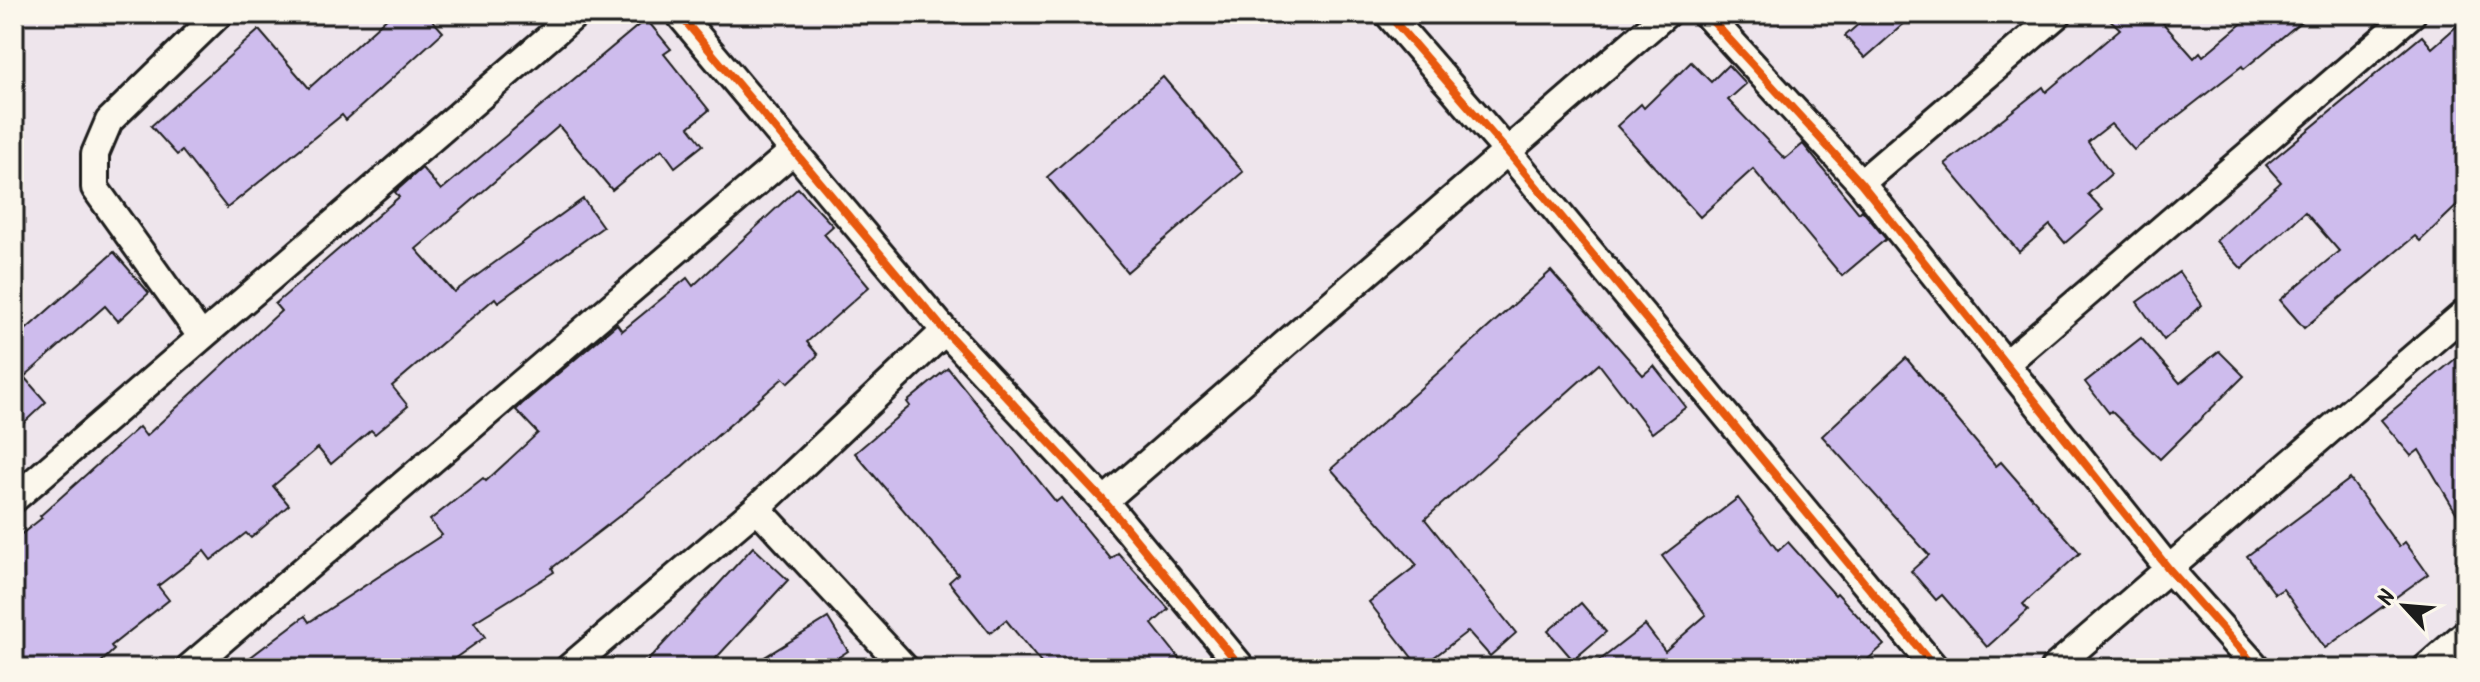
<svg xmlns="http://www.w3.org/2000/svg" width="2480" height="682" font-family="Kalam,sans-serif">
  <rect width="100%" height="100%" fill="#eee5ec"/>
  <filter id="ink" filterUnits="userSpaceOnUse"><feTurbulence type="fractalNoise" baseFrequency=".0125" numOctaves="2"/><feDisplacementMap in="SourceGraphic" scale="16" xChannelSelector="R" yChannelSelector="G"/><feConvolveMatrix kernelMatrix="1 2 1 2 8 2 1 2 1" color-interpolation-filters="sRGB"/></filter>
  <g filter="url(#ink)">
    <g fill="#cebced" stroke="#1c1c1c" stroke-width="2">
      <path d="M391 14H427L443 32 346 120 342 115 227 208 182 151 177 155 151 126 259 30 309 88Z"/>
      <path d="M1870 14H1915L1865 58 1845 36Z"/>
      <path d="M2104 14H2155L2194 58 2200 52 2203 56 2253 14H2310L2244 69 2242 66 2134 150 2111 124 2088 142 2111 174 2088 194 2103 210 2065 243 2050 225 2019 252 1945 164 2043 87 2046 92 2120 29Z"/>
      <path d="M2466 18V197L2420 241 2415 236 2304 328 2280 300 2339 251 2305 212 2242 269 2216 241 2281 182 2266 165 2422 36 2432 48Z"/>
      <path d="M646 19 671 49 664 54 709 110 689 127 703 145 675 167 662 149 612 190 559 126 416 249 454 292 583 199 603 227 498 302 495 298 392 386 408 406 375 434 371 430 331 464 318 448 273 486 289 505 251 538 246 533 211 560 204 551 158 586 169 600 111 646 114 650 95 668H14V540L42 518 40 516 139 427 146 436 281 311 275 304 399 197 395 192 422 168 441 190Z"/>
      <path d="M1691 62 1711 82 1728 65 1746 84 1728 100 1785 159 1803 144 1859 213 1862 210 1886 239 1842 276 1753 169 1700 217 1617 126 1641 104 1644 108Z"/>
      <path d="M1163 77 1243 172 1127 272 1047 177Z"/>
      <path d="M798 188 833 226 824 234 869 287 807 342 818 355 788 383 783 378 675 473 552 568 554 572 474 622 485 637 441 668H236L305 616 309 622 442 535 430 520 483 478 486 481 538 433 516 410 522 404 617 324 622 331 687 278 693 286Z"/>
      <path d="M114 252 149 293 118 321 105 306 24 377 46 402 14 432V340Z"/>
      <path d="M1551 271 1643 375 1654 366 1686 407 1652 433 1599 364 1425 519 1516 633 1490 656 1468 631 1420 668 1369 602 1417 565 1331 469Z"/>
      <path d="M2179 272 2202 305 2164 340 2137 302Z"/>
      <path d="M2141 338 2180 383 2219 351 2244 376 2160 459 2111 411 2109 413 2085 382Z"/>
      <path d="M2466 350V529L2419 450 2411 456 2381 420Z"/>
      <path d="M1906 358 1996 466 2001 462 2080 553 2023 604 2028 610 1987 647 1942 595 1936 600 1911 571 1929 555 1822 436Z"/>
      <path d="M948 368 1056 502 1061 498 1111 559 1118 553 1169 609 1152 624 1187 668H1045L1006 620 990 633 949 582 958 574 855 453 910 406 907 402Z"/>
      <path d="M2350 479 2399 547 2405 542 2428 574 2325 648 2283 589 2275 594 2247 556Z"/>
      <path d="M1738 498 1778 551 1788 542 1835 595 1837 593 1884 645 1858 668H1590L1645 625 1665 651 1706 615 1662 556Z"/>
      <path d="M753 547 788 580 707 668H641Z"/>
      <path d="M1581 603 1606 632 1573 660 1548 631Z"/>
      <path d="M828 618 848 651 822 668H747Z"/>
    </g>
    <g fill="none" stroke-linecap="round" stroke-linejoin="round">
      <g stroke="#1c1c1c" stroke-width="32">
        <g id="street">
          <path d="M679 14 945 331 1104 501 1242 668"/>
          <path d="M1388 14 1507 151 1935 668"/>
          <path d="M1706 14 1861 183 2169 569 2257 668"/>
          <path d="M1861 183 2058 14"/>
          <path d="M201 336 95 188V154L109 121 219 14"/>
          <path d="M2005 364 2412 14"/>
          <path d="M14 499 576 14"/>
          <path d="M1104 501 1666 14"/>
          <path d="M757 508 905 668"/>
          <path d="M189 668 792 152"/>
          <path d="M569 668 757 508 945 331"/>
          <path d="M2054 668 2466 312"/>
          <path d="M2426 668 2466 633"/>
        </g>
      </g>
      <use href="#street" stroke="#fbf7ec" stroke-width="26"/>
      <g stroke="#fbf7ec" stroke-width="13">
        <g id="cycleway">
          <path d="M679 14 945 331 1104 501 1242 668"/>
          <path d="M1388 14 1507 151 1935 668"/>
          <path d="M1706 14 1861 183 2169 569 2257 668"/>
        </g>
      </g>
      <use href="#cycleway" stroke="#e8590c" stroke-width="8"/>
    </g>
  </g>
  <rect width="2480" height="682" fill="none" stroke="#fbf7ec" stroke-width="48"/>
  <rect x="24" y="24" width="2432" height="634" fill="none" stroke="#1c1c1c" stroke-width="3" filter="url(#ink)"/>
  <g transform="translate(2404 606) rotate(296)" stroke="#fbf7ec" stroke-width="6" paint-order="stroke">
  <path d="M0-6L14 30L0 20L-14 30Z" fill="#1c1c1c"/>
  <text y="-12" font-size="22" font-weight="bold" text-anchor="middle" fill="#1c1c1c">N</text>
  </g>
</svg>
